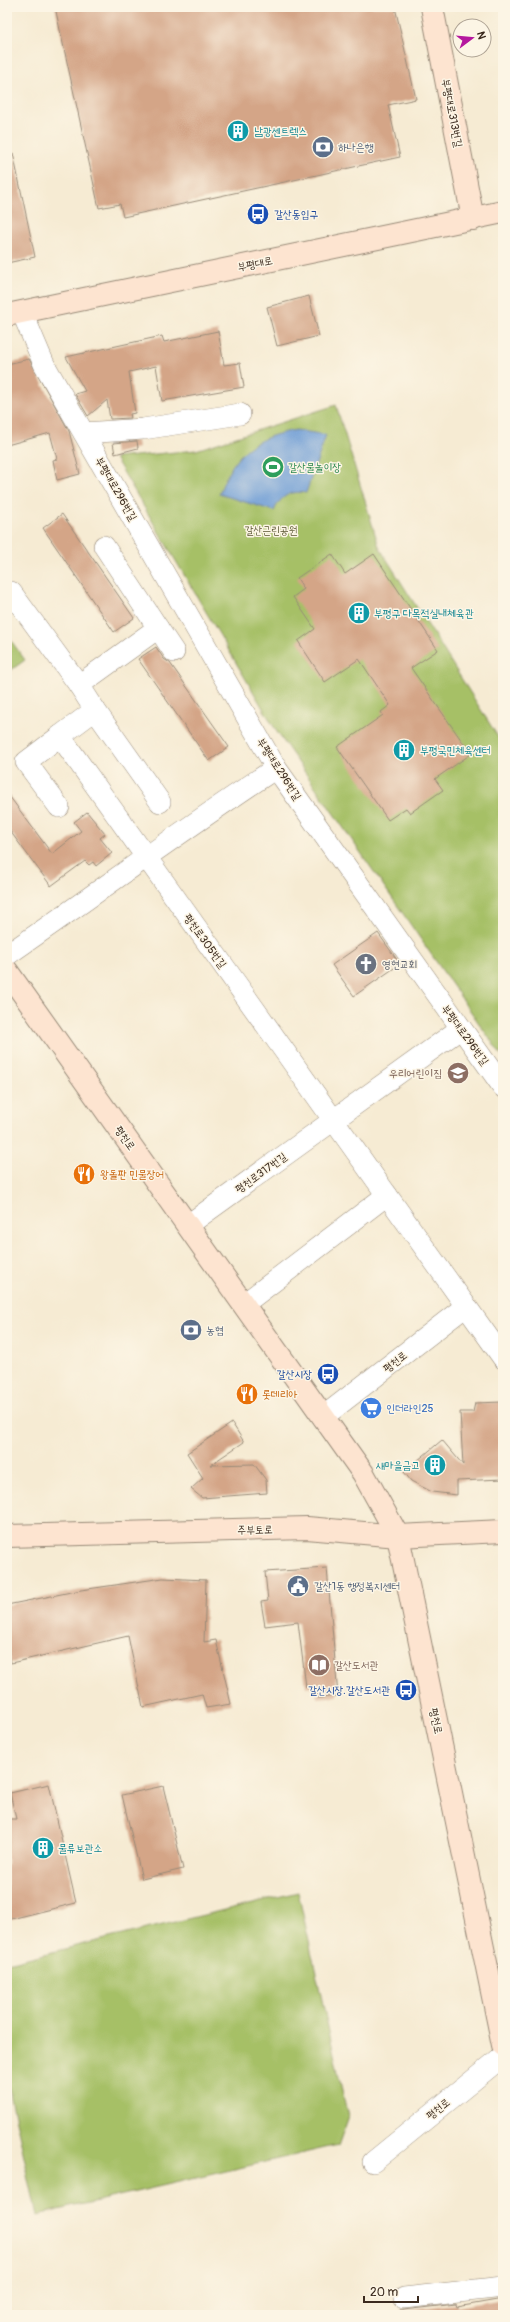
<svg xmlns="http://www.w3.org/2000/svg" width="510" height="2322" font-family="Pangolin,'Poor Story',sans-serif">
  <rect width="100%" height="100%" fill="#fcf5e5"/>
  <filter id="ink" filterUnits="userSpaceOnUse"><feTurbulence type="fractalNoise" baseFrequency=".025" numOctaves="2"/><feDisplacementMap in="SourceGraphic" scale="8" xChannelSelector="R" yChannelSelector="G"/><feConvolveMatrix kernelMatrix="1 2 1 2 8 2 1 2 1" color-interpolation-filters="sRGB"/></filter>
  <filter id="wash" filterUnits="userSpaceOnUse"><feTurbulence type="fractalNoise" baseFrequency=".012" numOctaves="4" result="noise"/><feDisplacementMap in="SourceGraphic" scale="16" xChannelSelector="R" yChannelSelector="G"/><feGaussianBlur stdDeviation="0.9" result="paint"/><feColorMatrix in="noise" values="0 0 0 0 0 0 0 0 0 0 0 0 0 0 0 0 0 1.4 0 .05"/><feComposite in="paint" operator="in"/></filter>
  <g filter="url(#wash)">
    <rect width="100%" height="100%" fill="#f6ebd3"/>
    <g fill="#a6c066" stroke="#707542">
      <path d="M336 405 379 547 503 745V1058L277 732 115 458 196 450Z"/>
      <path d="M7 635 25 660 7 673Z"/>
      <path d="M298 1892 348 2117 338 2145 37 2215 7 2080V1963Z"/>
    </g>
    <path fill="#6d9cd6" stroke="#54637a" d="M296 430 326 435 306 493C290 490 280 497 274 511L219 494C234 453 252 438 296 430Z"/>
    <g id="blocks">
      <g fill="#d4a587">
        <path d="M55 7H144L145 11 162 7H395L416 99 388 105 400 157 123 217 120 204 99 208Z"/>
        <path d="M13 153 35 257 7 263V154Z"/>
        <path d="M309 296 319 336 277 346 267 307Z"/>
        <path d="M218 331 224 365 240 363 244 387 162 401 156 366 129 372 135 413 130 414 131 418 110 419 107 400 88 416 75 394 85 391 66 357 162 336 164 342Z"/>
        <path d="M29 359 69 431 80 474 57 480 53 460 57 459 50 433 7 445V364Z"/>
        <path d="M137 441 138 448 115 454 113 443Z"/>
        <path d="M62 514 134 618 114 632 43 528Z"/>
        <path d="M332 554 345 574 374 554 438 650 411 668 471 754 435 779 443 790 410 813 406 808 388 820 337 747 383 715 381 712 390 705 359 659 325 682 298 641 315 629 293 597 304 589 297 578Z"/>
        <path d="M156 647 164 659 170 663 229 747 209 761 138 659Z"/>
        <path d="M7 793 52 854 81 831 74 822 87 812 105 834 100 838 112 853 96 866 93 862 89 865 85 861 51 886 7 827Z"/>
        <path d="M378 933 400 964 354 996 332 965Z"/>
        <path d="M503 1402V1479L457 1481V1495L432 1492 411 1481 404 1472 442 1440 463 1465 460 1412H473L475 1403Z"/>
        <path d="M232 1423 244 1442 210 1465 254 1464 266 1480 267 1493 202 1498 191 1489 203 1478 187 1453Z"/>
        <path d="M327 1568 338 1696 318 1698 314 1688 306 1687 298 1622 265 1626 261 1602 268 1601 265 1572Z"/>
        <path d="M163 1578 206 1580 204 1642 216 1640 231 1704 206 1708 202 1694 143 1707 128 1636 11 1663 7 1643V1605L81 1590Z"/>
        <path d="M49 1784 76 1903 7 1920V1819H16L10 1793Z"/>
        <path d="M163 1786 183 1869 142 1879 122 1795Z"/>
        <path d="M503 2299V2315H401V2310H403L456 2304 457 2307Z"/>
      </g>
    </g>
  </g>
  <g filter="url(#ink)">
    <use href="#blocks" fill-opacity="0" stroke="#988a78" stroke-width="1"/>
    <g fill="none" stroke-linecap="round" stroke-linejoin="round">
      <g stroke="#988a78" stroke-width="22">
        <g id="street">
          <path d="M22 312 44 364 276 768 503 1087"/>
          <path d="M84 433 143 429 240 414"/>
          <path d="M104 546 158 628"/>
          <path d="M7 594 11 592 79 685"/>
          <path d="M95 710 79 685 158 628 174 652"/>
          <path d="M160 802 95 710 60 736 503 1358"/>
          <path d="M59 807 26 762 60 736"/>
          <path d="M7 955C97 893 185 828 276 768"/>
          <path d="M188 1225 460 1029"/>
          <path d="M244 1304 387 1195"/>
          <path d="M323 1417 466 1306"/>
          <path d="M373 2162 503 2056"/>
          <path d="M404 2298 503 2287"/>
        </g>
      </g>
      <g stroke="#988a78" stroke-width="24">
        <g id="secondary">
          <path d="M432 7 473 219"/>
          <path d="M7 315 503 212"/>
          <path d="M7 971 363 1473 398 1536 503 2045"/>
          <path d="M7 1536 307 1528 398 1536 503 1531"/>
        </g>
      </g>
      <use href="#street" stroke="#fff" stroke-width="21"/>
      <use href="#secondary" stroke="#fde4d0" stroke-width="22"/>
    </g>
  </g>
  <defs>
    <g id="building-disc" transform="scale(1.15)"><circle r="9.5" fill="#0f9aa8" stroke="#fcf5e5"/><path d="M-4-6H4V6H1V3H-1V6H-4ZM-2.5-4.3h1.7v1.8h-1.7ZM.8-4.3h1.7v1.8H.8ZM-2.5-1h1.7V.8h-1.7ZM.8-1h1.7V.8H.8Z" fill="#fff"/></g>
    <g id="bank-disc" transform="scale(1.15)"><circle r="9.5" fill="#5c6f8a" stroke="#fcf5e5"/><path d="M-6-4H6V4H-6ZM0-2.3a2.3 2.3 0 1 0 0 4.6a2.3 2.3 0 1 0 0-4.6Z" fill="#fff"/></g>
    <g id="bus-disc" transform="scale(1.15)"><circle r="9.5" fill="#1a4fb4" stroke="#fcf5e5"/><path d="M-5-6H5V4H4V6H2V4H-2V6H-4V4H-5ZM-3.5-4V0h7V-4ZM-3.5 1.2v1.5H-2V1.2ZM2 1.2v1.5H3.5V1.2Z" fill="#fff"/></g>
    <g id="stadium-disc" transform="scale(1.15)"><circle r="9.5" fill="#2e9e5b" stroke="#fcf5e5"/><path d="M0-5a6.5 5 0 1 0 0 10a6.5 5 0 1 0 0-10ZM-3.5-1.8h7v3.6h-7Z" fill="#fff"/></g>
    <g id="church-disc" transform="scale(1.15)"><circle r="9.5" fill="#6b7280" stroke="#fcf5e5"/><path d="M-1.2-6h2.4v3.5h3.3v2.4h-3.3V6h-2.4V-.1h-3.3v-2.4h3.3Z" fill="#fff"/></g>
    <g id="school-disc" transform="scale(1.15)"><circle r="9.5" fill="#8d6e63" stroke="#fcf5e5"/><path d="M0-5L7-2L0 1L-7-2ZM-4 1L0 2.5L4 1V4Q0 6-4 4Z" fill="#fff"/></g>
    <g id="restaurant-disc" transform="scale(1.15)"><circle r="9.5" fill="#e8710a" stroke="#fcf5e5"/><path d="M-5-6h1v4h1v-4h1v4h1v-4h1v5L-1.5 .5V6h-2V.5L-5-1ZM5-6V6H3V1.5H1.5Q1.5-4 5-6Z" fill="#fff"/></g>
    <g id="supermarket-disc" transform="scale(1.15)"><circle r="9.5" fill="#3f7fe0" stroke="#fcf5e5"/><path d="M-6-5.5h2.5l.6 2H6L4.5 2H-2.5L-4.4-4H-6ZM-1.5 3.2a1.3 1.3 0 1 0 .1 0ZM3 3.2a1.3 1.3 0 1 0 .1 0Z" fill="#fff"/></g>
    <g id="civic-disc" transform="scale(1.15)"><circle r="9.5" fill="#5c6f8a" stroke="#fcf5e5"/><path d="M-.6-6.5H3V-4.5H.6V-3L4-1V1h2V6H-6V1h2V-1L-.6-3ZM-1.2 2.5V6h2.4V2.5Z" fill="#fff"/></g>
    <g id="library-disc" transform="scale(1.15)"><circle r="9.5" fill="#8d6e63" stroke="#fcf5e5"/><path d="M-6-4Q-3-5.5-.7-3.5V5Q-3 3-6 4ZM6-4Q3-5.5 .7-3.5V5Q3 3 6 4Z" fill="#fff"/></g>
  </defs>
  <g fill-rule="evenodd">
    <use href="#building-disc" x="238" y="131"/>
    <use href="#bank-disc" x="323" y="147"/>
    <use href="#bus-disc" x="258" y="214"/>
    <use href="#stadium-disc" x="273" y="467"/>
    <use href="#building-disc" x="359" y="613"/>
    <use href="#building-disc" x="404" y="750"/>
    <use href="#church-disc" x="366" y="964"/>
    <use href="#school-disc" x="458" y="1073"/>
    <use href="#restaurant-disc" x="84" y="1174"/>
    <use href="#bank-disc" x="191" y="1330"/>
    <use href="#bus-disc" x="328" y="1374"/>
    <use href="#restaurant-disc" x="247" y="1394"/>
    <use href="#supermarket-disc" x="371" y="1408"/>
    <use href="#building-disc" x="435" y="1465"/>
    <use href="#civic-disc" x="298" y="1586"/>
    <use href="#library-disc" x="319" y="1665"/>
    <use href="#bus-disc" x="406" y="1690"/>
    <use href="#building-disc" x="43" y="1848"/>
  </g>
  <g text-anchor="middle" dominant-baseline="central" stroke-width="3" stroke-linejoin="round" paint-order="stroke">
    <g font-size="11" fill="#3b2a1e" stroke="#fcf5e5">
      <text transform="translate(452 113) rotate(79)">부평대로313번길</text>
      <text transform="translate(255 264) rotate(-12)">부평대로</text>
      <text transform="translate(116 489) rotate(60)">부평대로296번길</text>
      <text transform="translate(279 769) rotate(57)">부평대로296번길</text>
      <text transform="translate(205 941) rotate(54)">평천로305번길</text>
      <text transform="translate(465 1035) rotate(54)">부평대로296번길</text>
      <text transform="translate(125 1138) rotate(55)">평천로</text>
      <text transform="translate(261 1173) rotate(-36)">평천로317번길</text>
      <text transform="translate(395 1362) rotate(-38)">평천로</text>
      <text transform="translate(255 1530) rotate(-1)">주부토로</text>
      <text transform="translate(436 1721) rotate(78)">평천로</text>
      <text transform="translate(438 2109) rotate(-39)">평천로</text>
    </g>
    <g font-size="11" fill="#0d838f" stroke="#fcf5e5" text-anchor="start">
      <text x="254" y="131">남광센트렉스</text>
      <text x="374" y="613">부평구 다목적실내체육관</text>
      <text x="420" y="750">부평국민체육센터</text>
      <text x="420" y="1465" text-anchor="end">새마을금고</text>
      <text x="58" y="1848">물류보관소</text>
    </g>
    <g font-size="11" fill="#4e5e75" stroke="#fcf5e5" text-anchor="start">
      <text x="338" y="147">하나은행</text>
      <text x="206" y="1330">농협</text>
      <text x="314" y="1586">갈산1동 행정복지센터</text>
    </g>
    <g font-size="11" fill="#164399" stroke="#fcf5e5" text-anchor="end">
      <text x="274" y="214" text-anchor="start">갈산동입구</text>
      <text x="312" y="1374">갈산시장</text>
      <text x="390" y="1690">갈산시장.갈산도서관</text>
    </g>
    <g font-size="11" fill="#27864d" stroke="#fcf5e5" text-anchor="start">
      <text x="288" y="467">갈산물놀이장</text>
    </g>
    <g font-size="11" fill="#5b5734" stroke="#fcf5e5">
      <text x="271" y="530">갈산근린공원</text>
    </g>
    <g font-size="11" fill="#5b616d" stroke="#fcf5e5" text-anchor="start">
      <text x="382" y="964">영현교회</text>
    </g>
    <g font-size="11" fill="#785e54" stroke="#fcf5e5" text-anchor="end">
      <text x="442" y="1073">우리어린이집</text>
      <text x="334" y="1665" text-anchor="start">갈산도서관</text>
    </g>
    <g font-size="11" fill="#c56008" stroke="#fcf5e5" text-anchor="start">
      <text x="100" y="1174">왕돌판 민물장어</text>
      <text x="262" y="1394">롯데리아</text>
    </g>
    <g font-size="11" fill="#366cbe" stroke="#fcf5e5" text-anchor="start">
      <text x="386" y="1408">인더라인25</text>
    </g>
  </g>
  <rect width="510" height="2322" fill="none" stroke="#fcf5e5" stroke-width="24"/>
  <g transform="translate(472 38) rotate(74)"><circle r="19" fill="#fcf5e5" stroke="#afa495"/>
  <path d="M0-3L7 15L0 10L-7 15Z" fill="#b5179e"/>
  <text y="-6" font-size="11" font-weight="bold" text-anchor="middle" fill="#3b2a1e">N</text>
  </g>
  <path d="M364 2296v6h54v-6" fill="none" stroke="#3b2a1e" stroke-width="2"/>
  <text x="370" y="2296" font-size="12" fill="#3b2a1e" stroke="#fcf5e5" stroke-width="3" paint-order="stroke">20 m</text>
</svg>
